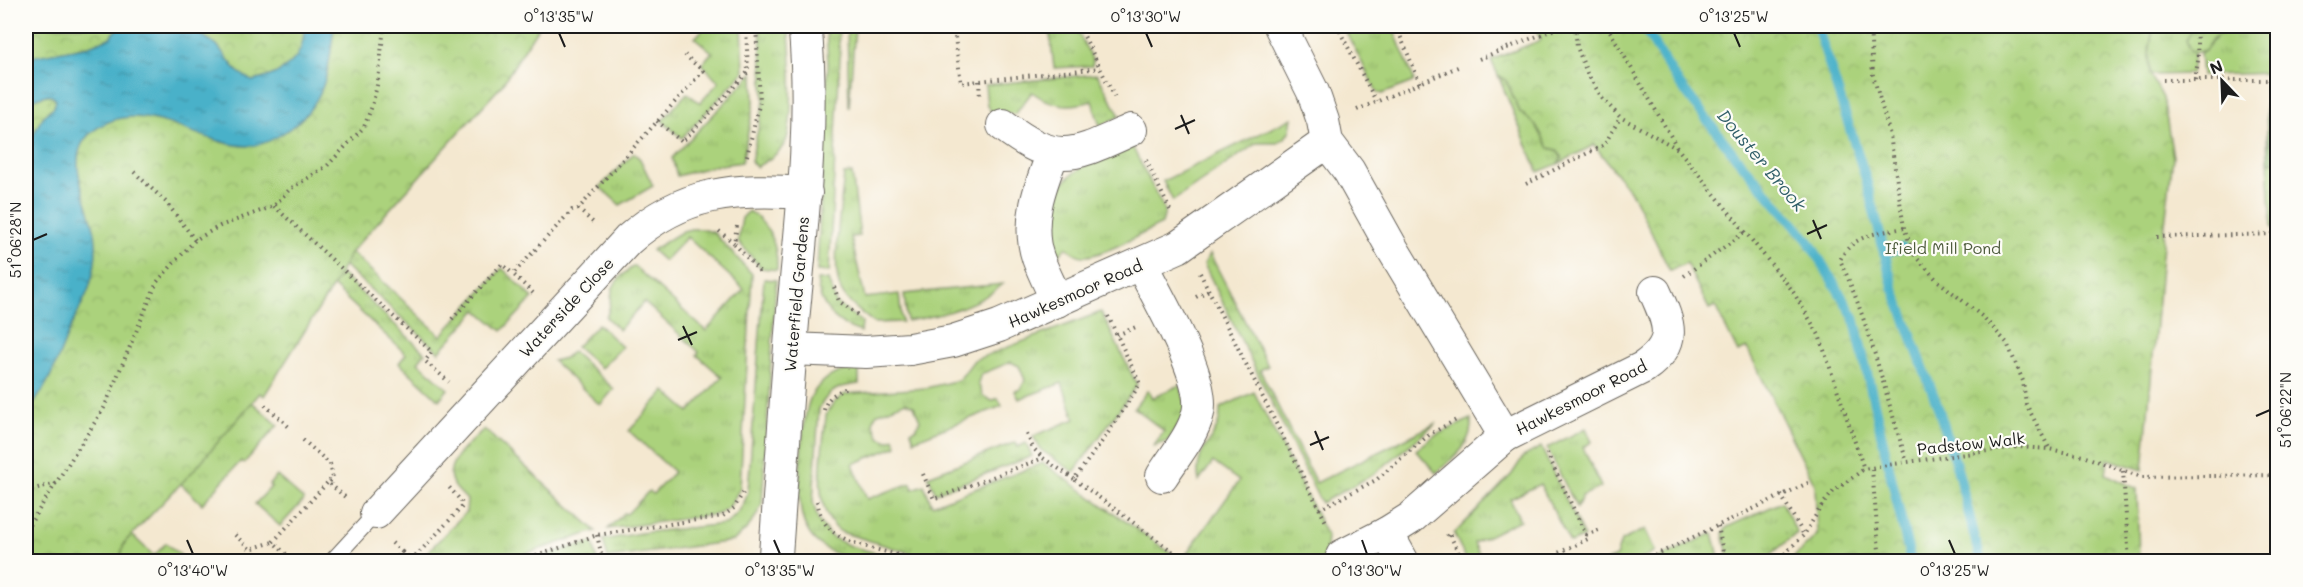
<svg xmlns="http://www.w3.org/2000/svg" width="2303" height="587" font-family="Mali,sans-serif">
  <defs>
    <pattern id="grass-tufts" width="24" height="20" patternUnits="userSpaceOnUse" patternTransform="scale(1.5)"><rect width="24" height="20" fill="#abd27c"/><path d="M3 7l-1-3M5 7V3M7 7l1-3M15 17l-1-3M17 17v-4M19 17l1-3" fill="none" stroke="#93b46b"/></pattern>
    <pattern id="forest-firs" width="22" height="20" patternUnits="userSpaceOnUse" patternTransform="scale(1.5)"><rect width="22" height="20" fill="#88b46c"/><path d="M5 1l3.5 6h-7zM16 11l3.5 6h-7z" fill="#6e9258"/></pattern>
    <pattern id="park-crowns" width="20" height="18" patternUnits="userSpaceOnUse" patternTransform="scale(1.5)"><rect width="20" height="18" fill="#abd27c"/><path d="M2 6a3 3 0 1 1 6 0M12 15a3 3 0 1 1 6 0" fill="none" stroke="#93b46b"/></pattern>
    <pattern id="water-ripples" width="26" height="14" patternUnits="userSpaceOnUse" patternTransform="scale(1.5)"><rect width="26" height="14" fill="#4ab1c9"/><path d="M2 4q2-2 4 0t4 0M15 11q2-2 4 0t4 0" fill="none" stroke="#3d8fa2"/></pattern>
  </defs>
  <rect width="100%" height="100%" fill="#fdfcf7"/>
  <filter id="ink" filterUnits="userSpaceOnUse"><feTurbulence type="fractalNoise" baseFrequency=".0167" numOctaves="2"/><feDisplacementMap in="SourceGraphic" scale="12" xChannelSelector="R" yChannelSelector="G"/><feConvolveMatrix kernelMatrix="1 2 1 2 8 2 1 2 1" color-interpolation-filters="sRGB"/></filter>
  <filter id="wash" filterUnits="userSpaceOnUse"><feTurbulence type="fractalNoise" baseFrequency=".008" numOctaves="4" result="noise"/><feDisplacementMap in="SourceGraphic" scale="24" xChannelSelector="R" yChannelSelector="G"/><feGaussianBlur stdDeviation="1.35" result="paint"/><feColorMatrix in="noise" values="0 0 0 0 0 0 0 0 0 0 0 0 0 0 0 0 0 1.4 0 .05"/><feComposite in="paint" operator="in"/></filter>
  <g filter="url(#wash)">
    <rect width="100%" height="100%" fill="#f4e8d0"/>
    <g fill="url(#grass-tufts)" stroke="#64774c" stroke-width="1.5">
      <path d="M706 26H742L744 72 682 138 662 121 687 93 700 103 719 82 702 64 712 52 695 38Z"/>
      <path d="M760 26H788C791 49 795 124 785 143 779 154 767 161 756 167L751 161 764 102Z"/>
      <path d="M826 26H838L840 57 829 272 817 271 828 63Z"/>
      <path d="M847 26H855L849 108Z"/>
      <path d="M1049 26H1075L1093 61 1092 66 1054 68Z"/>
      <path d="M1343 26H1392L1414 79 1413 82 1382 94 1377 92Z"/>
      <path d="M2153 26H2193L2187 45 2194 53 2191 74 2150 75 2149 54Z"/>
      <path d="M2232 26H2277V73L2202 75 2200 53 2205 50 2218 34Z"/>
      <path d="M753 73 754 103 742 162 713 166 677 176 672 158Z"/>
      <path d="M1097 74 1120 116 1100 126 1092 101C1069 108 1051 106 1032 92L1015 114 991 111 987 106 985 85Z"/>
      <path d="M1498 75 1506 80 1520 112 1536 125 1550 148 1557 150 1562 158 1558 164 1538 172Z"/>
      <path d="M2265 83H2277V104H2266Z"/>
      <path d="M1292 118 1290 130 1285 138 1277 143H1257L1173 201 1163 181Z"/>
      <path d="M1132 146 1165 211 1162 224C1144 232 1101 258 1082 256 1076 255 1071 251 1066 247L1059 255C1049 244 1048 235 1050 221 1055 168 1089 165 1132 146Z"/>
      <path d="M634 153 640 159 653 186 620 205 600 187Z"/>
      <path d="M2277 161V228H2272L2268 162Z"/>
      <path d="M852 173 860 236 851 237 865 298 899 294 902 322 874 323C862 313 848 304 841 290 830 269 842 199 844 174Z"/>
      <path d="M749 211C770 225 778 245 777 270L761 268 738 241 742 218Z"/>
      <path d="M691 229H702L713 232 752 274 740 488 730 506 719 514 608 529 624 513 627 514 649 491 653 494 674 472 629 431 665 391 689 412 722 377 697 355 699 352 644 302 619 330 606 317C611 308 610 298 613 288 617 278 626 272 634 266L706 331 744 289 687 237 664 261 652 250 683 231Z"/>
      <path d="M351 252 441 336 502 268 533 298 502 331 477 310 439 352 344 265Z"/>
      <path d="M1210 254 1268 366 1260 370 1316 483 1437 423 1374 474 1321 503 1204 264Z"/>
      <path d="M340 273 425 353 418 362 448 389 439 400 399 363 406 354 333 286Z"/>
      <path d="M764 279 776 280 762 504C755 521 747 530 733 541L608 558 603 540 640 533 726 524C738 515 744 506 748 491Z"/>
      <path d="M817 280H828L836 303 862 322 861 332C835 324 819 306 817 280Z"/>
      <path d="M1003 284C977 306 940 316 907 321L904 294Z"/>
      <path d="M1101 312 1137 385 1074 472 1041 450 1033 436 1075 419 1062 383 1019 399 1015 391 1021 389 1025 380 1019 366 1011 362 981 374 978 383 983 396 992 401 998 398 1002 406 914 440 911 431 916 429 920 420 914 406 906 402 876 414 873 423 879 437 888 441 894 438 897 446 853 464 867 499 911 483 913 489 924 485 932 505 1043 463 1182 561H936L841 532C809 510 823 450 826 416 830 405 835 401 845 394L926 388 959 380 974 360Z"/>
      <path d="M598 324 622 347 601 368 576 347Z"/>
      <path d="M572 351 614 389 600 405 553 361 565 358Z"/>
      <path d="M859 368V384C839 386 829 390 819 408L813 502 818 520 831 537 850 546 906 561C878 562 841 563 818 543 810 537 804 525 802 516 797 494 801 411 813 393 825 376 839 370 859 368Z"/>
      <path d="M1180 385 1188 411 1168 441 1154 446 1164 431 1134 408 1148 390 1152 398Z"/>
      <path d="M1254 392 1327 536 1325 561H1198L1187 553 1239 481 1213 462 1199 481C1192 446 1222 440 1220 408Z"/>
      <path d="M252 402 278 425 244 463 241 461 202 504 180 483Z"/>
      <path d="M1471 419C1473 445 1454 458 1436 473L1416 450 1434 436Z"/>
      <path d="M1586 428 1592 442 1583 447 1601 487 1582 496 1577 508 1547 448Z"/>
      <path d="M484 429 596 531 504 561H419L466 512 467 500C462 494 455 489 452 482 443 462 472 441 484 429Z"/>
      <path d="M1016 442 1018 447 1026 443 1032 456 936 493 928 476Z"/>
      <path d="M1541 447 1584 537 1570 543 1540 484 1510 499 1520 520 1474 543 1482 561H1467L1454 534 1512 474 1523 457Z"/>
      <path d="M277 476 304 500 280 526 255 504 271 487 269 485Z"/>
      <path d="M1782 502 1797 533 1763 561H1729L1723 533 1727 527Z"/>
      <path d="M1645 529 1655 551 1642 559 1643 561H1606L1616 557 1621 541Z"/>
      <path d="M1713 533 1720 561H1653Z"/>
      <path d="M131 534 154 556 166 543 187 561H123C119 551 124 543 131 534Z"/>
      <path d="M593 542 597 560 594 561H531L555 552Z"/>
    </g>
    <path fill="url(#forest-firs)" stroke="#526844" stroke-width="1.5" d="M2266 104H2277V161L2268 162Z"/>
    <g fill="url(#park-crowns)" stroke="#64774c" stroke-width="1.5">
      <path d="M26 26H539L502 85 351 252 333 286 264 396 260 393 194 470 124 543 121 555 123 561H26Z"/>
      <path d="M1533 26H2153L2149 54 2150 74 2163 98 2173 157 2164 232 2143 470 2108 459 2106 474 2137 489 2139 561H1790L1817 535 1815 485 1747 348 1738 352 1715 306 1709 309 1686 263 1670 271 1633 195 1594 145 1558 164 1562 158 1557 150 1549 148 1536 125 1520 112 1506 80 1498 75 1491 60 1541 40Z"/>
      <path d="M2193 26H2232L2212 39 2205 50 2194 53 2190 51 2186 40Z"/>
    </g>
    <path fill="url(#water-ripples)" stroke="#336672" stroke-width="1.5" d="M121 26H188L217 45 237 71 252 81C274 77 300 64 303 39 304 33 305 31 302 26H334C329 67 327 103 289 129 278 137 262 146 248 146 195 145 142 92 92 132 57 160 98 212 96 247 96 260 93 276 89 288 84 302 76 315 70 329 58 357 48 391 26 412V149C35 134 39 116 54 107L56 100 52 96 46 95 26 102V58L89 46 109 38Z"/>
    <g fill="none" stroke-linecap="round" stroke-linejoin="round">
      <g stroke="#4ab1c9" stroke-width="10">
        <path d="M1643 26 1675 78 1736 157 1808 240 1854 317 1911 562"/>
        <path d="M1817 26 1866 179 1893 287 1938 407 1959 475 1981 562"/>
        <path d="M1884 253 1902 248"/>
      </g>
    </g>
  </g>
  <g filter="url(#ink)">
    <g fill="none" stroke-linecap="round" stroke-linejoin="round">
      <g stroke="#68635b" stroke-width="17">
        <path id="lane" d="M331 562 376 513"/>
      </g>
      <g stroke="#68635b" stroke-width="34">
        <g id="street">
          <path d="M1280 26 1313 92 1323 121 1327 142 1349 171 1392 248 1505 436 1411 518 1387 533 1342 556"/>
          <path d="M1003 125C1058 167 1073 156 1131 130"/>
          <path d="M1053 153C1040 186 1026 223 1038 258 1043 272 1051 287 1057 301"/>
          <path d="M1141 264C1157 297 1207 379 1198 413 1193 435 1174 457 1162 476"/>
          <path d="M790 349 866 352 910 349 953 341 999 326 1178 247 1327 142"/>
          <path d="M1505 436 1644 367C1678 343 1670 325 1655 292"/>
          <path d="M376 513 628 240C683 191 735 188 806 193"/>
          <path d="M1387 533 1403 562"/>
        </g>
      </g>
      <g stroke="#68635b" stroke-width="35">
        <path id="secondary" d="M775 562C781 480 786 398 793 316 802 220 814 123 805 26"/>
      </g>
      <g stroke="#68635b" stroke-width="4" stroke-dasharray="1.5 4.5" stroke-linecap="butt">
        <path d="M1079 26 1116 100"/>
        <path d="M1337 26 1376 101"/>
        <path d="M1396 26 1420 83"/>
        <path d="M1575 26 1577 47 1587 73 1602 98 1620 117 1678 149 1792 290 1819 335 1864 469"/>
        <path d="M1607 26 1677 147"/>
        <path d="M1870 26 1873 75 1890 135 1904 228 1915 256 1937 280 1984 318 2007 343 2023 381 2026 404 2049 448"/>
        <path d="M955 37 961 83 1100 68"/>
        <path d="M1479 59 1563 26"/>
        <path d="M2163 80H2278"/>
        <path d="M2195 80 2198 60 2196 26"/>
        <path d="M979 81 980 99"/>
        <path d="M1357 110 1460 66"/>
        <path d="M657 121 682 142 748 72 746 26"/>
        <path d="M747 156 760 101 756 26"/>
        <path d="M1146 160 1170 210"/>
        <path d="M134 172 166 202 195 240"/>
        <path d="M1526 184 1604 145 1620 118"/>
        <path d="M274 206 432 352 425 361 449 382"/>
        <path d="M578 209 595 224"/>
        <path d="M737 226 734 243 759 271H762"/>
        <path d="M1904 228C1878 233 1853 234 1840 260 1870 325 1885 394 1907 462"/>
        <path d="M719 231 734 243"/>
        <path d="M2157 237 2278 234"/>
        <path d="M1200 273 1327 524"/>
        <path d="M1684 276 1745 232"/>
        <path d="M834 287 839 301 859 316"/>
        <path d="M533 293 513 274 572 210 578 209 703 71 685 55"/>
        <path d="M1196 297 1209 290"/>
        <path d="M1108 316 1140 384 1106 436 1074 479 1187 562"/>
        <path d="M452 319 502 264 513 274"/>
        <path d="M1117 335 1136 327"/>
        <path d="M265 405 289 427"/>
        <path d="M824 410C827 397 835 393 847 388"/>
        <path d="M1027 434 1033 448 1043 458"/>
        <path d="M303 440 330 464 333 478 328 482"/>
        <path d="M1547 453 1588 539 1558 553"/>
        <path d="M1872 469 1880 562"/>
        <path d="M2123 471 2129 562"/>
        <path d="M923 474 934 499 1043 458 1074 479"/>
        <path d="M26 491 57 483"/>
        <path d="M1781 495 1804 535"/>
        <path d="M817 501C819 511 822 521 829 528 848 548 897 552 923 562"/>
        <path d="M1319 509 1376 480 1430 434 1456 420"/>
        <path d="M1718 526 1725 562"/>
        <path d="M26 530 104 408 157 282 195 240 220 226 274 206 290 189 327 166 364 127 372 106 378 81 384 26"/>
        <path d="M235 535 250 549 273 542"/>
        <path d="M597 535 603 562"/>
        <path d="M1586 535 1599 530"/>
        <path d="M1447 536 1449 533 1463 562"/>
        <path d="M392 543 402 552 393 562"/>
        <path d="M402 552 412 560 462 507 461 501 448 486"/>
        <path d="M26 557 30 562"/>
        <path d="M295 562 273 542 328 482 346 498"/>
        <path d="M519 562 597 535 723 516 734 508 743 493"/>
        <path d="M1648 562 1647 559 1810 482"/>
        <path d="M1776 562 1804 535 1822 505 1834 491 1864 469 1900 463 2017 447 2049 449 2083 456 2141 477 2278 475"/>
      </g>
      <use href="#lane" stroke="#fff" stroke-width="15"/>
      <use href="#street" stroke="#fff" stroke-width="32"/>
      <use href="#secondary" stroke="#fff" stroke-width="33"/>
    </g>
  </g>
  <path fill="none" stroke="#1c1c1c" stroke-width="2" d="M559 33 565 47M1146 33 1152 47M1734 33 1740 47M1181 115 1189 134M1175 129 1195 120M1813 220 1821 239M1807 234 1827 225M33 240 47 234M683 326 692 345M678 340 697 332M2256 416 2270 410M1315 431 1323 450M1310 445 1329 437M187 540 193 554M774 540 780 554M1362 540 1367 554M1949 540 1955 554"/>
  <g text-anchor="middle" dominant-baseline="central" stroke-width="4.5" stroke-linejoin="round" paint-order="stroke">
    <g font-size="16" fill="#4e5c3e" stroke="#fdfcf7">
      <text x="1943" y="247">Ifield Mill Pond</text>
    </g>
    <g font-size="16" fill="#1c1c1c" stroke="#fdfcf7">
      <text transform="translate(1075 293) rotate(-24)">Hawkesmoor Road</text>
      <text transform="translate(796 294) rotate(-85)">Waterfield Gardens</text>
      <text transform="translate(566 307) rotate(-47)">Waterside Close</text>
      <text transform="translate(1581 397) rotate(-27)">Hawkesmoor Road</text>
      <text transform="translate(1971 443) rotate(-6)">Padstow Walk</text>
    </g>
    <g font-size="18" font-style="italic" fill="#315f6a" stroke="#fdfcf7">
      <text transform="translate(1762 160) rotate(50)">Douster Brook</text>
    </g>
  </g>
  <rect width="2303" height="587" fill="none" stroke="#fdfcf7" stroke-width="66"/>
  <g transform="translate(2222 81) rotate(337)" stroke="#fdfcf7" stroke-width="4.5" paint-order="stroke">
  <path d="M0-4.5L10 22L0 15L-10 22Z" fill="#1c1c1c"/>
  <text y="-9" font-size="16" font-weight="bold" text-anchor="middle" fill="#1c1c1c">N</text>
  </g>
  <rect x="33" y="33" width="2237" height="521" fill="none" stroke="#1c1c1c" stroke-width="2"/>
  <g font-size="15" text-anchor="middle" fill="#1c1c1c">
    <text x="559" y="22">0°13'35"W</text>
    <text x="1146" y="22">0°13'30"W</text>
    <text x="1734" y="22">0°13'25"W</text>
    <text transform="translate(16 240) rotate(-90)" y="5">51°06'28"N</text>
    <text transform="translate(2286 410) rotate(-90)" y="5">51°06'22"N</text>
    <text x="193" y="576">0°13'40"W</text>
    <text x="780" y="576">0°13'35"W</text>
    <text x="1367" y="576">0°13'30"W</text>
    <text x="1955" y="576">0°13'25"W</text>
  </g>
</svg>
